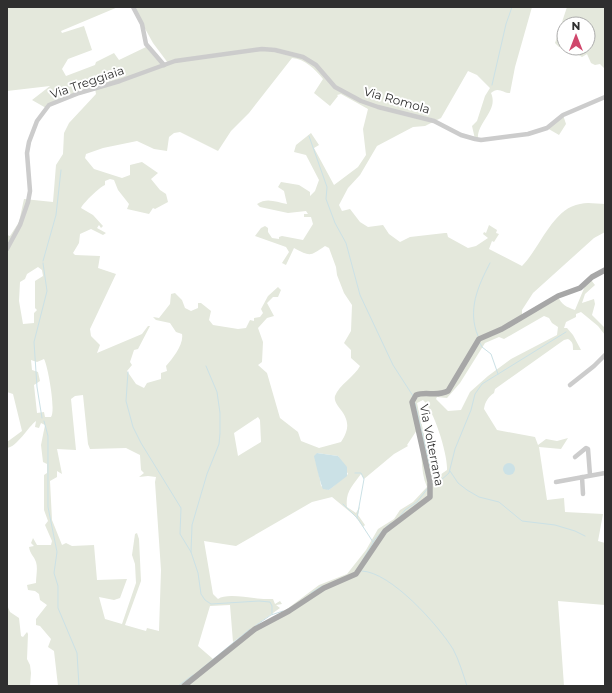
<svg xmlns="http://www.w3.org/2000/svg" width="612" height="693" font-family="Montserrat,sans-serif">
  <rect width="100%" height="100%" fill="#fff"/>
  <g fill="#e4e8dc" fill-rule="evenodd">
    <path d="M7 7H118L61 31 62 33 84 26 92 50 68 59 62 69 66 76 95 65 96 62 114 53 119 60 146 47 160 63H168L153 43 133 7H532L515 67 510 93C503 93 498 86 491 93 499 111 476 122 478 140L475 139 472 126 477 121 485 96 490 88 477 75 468 71 441 118 425 126 413 127 377 146 360 175 348 188 339 205 342 211 350 209 360 222 368 227 383 225 389 234 400 242 410 237 445 233H447L448 237 468 248 476 246 488 238 483 234 484 232 486 233 489 225 497 230 496 233 499 234 494 242 492 241 489 249 522 266C540 248 553 208 580 204 588 202 597 204 605 204V232L594 238 533 293 522 310V316L558 296C561 305 567 307 575 310L585 286 591 280 595 285 585 294 582 303 594 299 595 304 592 315 605 328V335L598 326 581 312 576 314V317L566 322 564 328H567L573 335 581 350H573C573 344 573 342 568 339L564 340 495 389 494 393C488 397 485 402 484 409L497 430 535 437 538 445 546 439 557 441 568 438 561 449 539 447 547 500 564 498 565 512 603 514 598 541 605 543V605L558 601 564 686H58L54 651 48 647 51 639 40 626 36 625V619L47 605 40 600 39 594 35 591 28 590 27 585 36 583C36 576 38 568 36 562 34 556 30 554 29 547L34 546 31 543 33 538 37 545H51L52 541 45 525 48 521 44 510V475L47 473V464L43 462 41 445 45 425 41 423 39 428 35 427 36 421C28 427 17 447 7 448V442L22 431 13 394 7 392V249L9 246 7 235 10 236 19 222 24 199 53 202 56 165 63 154 64 133 69 123 96 94 95 88 46 108 32 100 50 86 7 91ZM292 58C305 59 315 69 323 79L314 93 330 106 338 96 337 95 341 94 368 109 363 129 366 155 358 167 334 185 314 148 319 145 311 133 296 145 294 152 306 155 319 180 315 191 310 196V192L299 185 281 182 278 187 284 191 287 204C276 202 267 197 257 204L260 207 288 213 306 211 308 214H304V217H311L313 224 303 240 282 236 279 237V239L272 238 268 232V228L265 226 261 228 255 236 286 247 289 252 282 263 286 265 294 248C311 257 310 256 325 246L329 248 336 267 337 275 344 293 352 305 351 331 344 343 351 350V358L360 366C355 376 339 385 335 396 332 408 359 416 341 442L319 448 301 441 298 432 280 418 267 373 258 365 262 362 263 342 258 328 267 318 274 316 267 303 273 297H278L281 290 278 287 268 296 261 309 263 313 260 317 254 318V321L250 320 246 328 238 329 213 325 209 320 211 311 201 303H198V308L191 311 185 308 182 300 175 293 171 294 170 304 159 318 153 317 156 320 170 323 176 332 182 334C184 344 173 358 166 366L167 371 161 373V379L147 383 144 388 136 384 127 371 132 365 130 362 134 350 138 349 150 326H148L142 334 97 353 100 345 91 336 90 329 116 274 98 268 100 256 75 255 73 253 79 243 80 234 91 229 103 235 106 233 97 228 99 225 101 228 103 226 93 215 81 208C84 202 100 187 105 185V181L110 179 114 180 118 190 129 204 127 209 149 214 153 208 155 209 168 202 166 194 160 190 151 179 158 173 142 162 130 165V175L122 178 94 169 85 158 86 154 103 148 137 141 154 149 167 151 169 137 174 133 180 132 218 151 231 131 249 113ZM38 267 42 270 43 276 35 281V308L37 310 34 313V323L23 324 19 301 20 282 25 279 27 274ZM544 316 549 318 552 323 558 327 557 335 511 359 488 376 470 392 461 410 448 411 436 399 437 397 447 398 460 383 485 343 499 337 504 339ZM44 359C48 366 56 411 51 417H45L44 412 37 413 34 385 40 381 38 372 32 370 31 360 37 362ZM83 395 88 444 90 449 126 448 140 455 141 470 144 473 139 477 148 476 156 477 155 482 161 570 159 631 147 628 146 631 125 625 141 581 139 539 137 533 135 534 132 555 135 564 136 583 122 624 105 619 99 597 114 600 120 598 127 579 97 580 94 545 72 546 66 543 62 545 52 520 50 481 57 477V471L62 474 57 449 76 450 71 399 75 396ZM423 400C434 410 448 455 447 470L437 477 432 470 417 403ZM258 417 260 420 261 442 238 456 234 433ZM417 430C424 449 419 469 427 487L413 502 400 510 394 519 378 529 366 550 347 574 319 585 287 609 213 659 198 646 210 606 230 605 233 642 280 608 276 605 282 604 280 601 275 604 273 599H269C256 600 228 592 218 599L213 594 204 541 236 546 312 502 332 497 355 516 363 527 365 525 358 515 360 506 356 513 347 507C345 492 353 485 361 474L364 479 394 454 408 446 407 445ZM317 453 338 456 348 474 329 490 321 486C320 477 315 462 317 453Z"/>
    <path d="M567 7H605V69L600 64 595 65 591 63 587 54 582 57 567 48H588V24H564V47H559L555 43Z"/>
    <path d="M563 115 566 124 559 135 547 128Z"/>
    <path d="M7 605 10 612 19 618 21 636 23 637 27 632 28 634 27 659 30 665 31 673 30 686H7Z"/>
  </g>
  <g fill="#cbe1e6">
    <path d="M317 453 338 456 347 467V476L329 490 323 489C321 486 315 461 314 456Z"/>
    <circle cx="509" cy="469" r="6"/>
  </g>
  <g fill="none" stroke-linecap="round" stroke-linejoin="round">
    <g stroke="#cbe1e6" stroke-width="1">
      <path d="M492 85 506 24 512 7"/>
      <path d="M309 136 327 187 326 199 335 223 346 243 360 295 393 365 413 396"/>
      <path d="M43 261 56 215 61 170"/>
      <path d="M478 336C467 310 478 286 490 263"/>
      <path d="M480 343 482 347 491 354 498 374"/>
      <path d="M128 372 126 401 133 427 141 443 181 508 180 534 191 552 198 573 201 594 205 600 211 604 259 601 270 602 272 606V614"/>
      <path d="M415 403 434 483"/>
      <path d="M42 418 37 387 34 342 47 291 43 263"/>
      <path d="M44 421 48 436V507L57 552 54 573 58 586V608L77 653 79 686"/>
      <path d="M450 471 458 483 467 490 479 497 499 502 522 521 555 525 575 531 585 536"/>
      <path d="M355 473H361L364 479 357 518"/>
      <path d="M432 484 440 481 449 473 455 449 471 410 475 394 482 384 566 332"/>
      <path d="M343 504 358 519 373 542"/>
      <path d="M400 516 405 510 417 502 428 488"/>
      <path d="M386 527 391 523"/>
      <path d="M191 552 192 525 207 474 219 444 220 433V413L217 392 206 366"/>
      <path d="M362 561 375 539 384 529"/>
      <path d="M362 571C391 572 438 625 453 649 459 660 463 674 467 686"/>
      <path d="M311 593 322 586"/>
      <path d="M7 625V668"/>
      <path d="M255 626 271 615 283 611"/>
      <path d="M200 670 250 629"/>
      <path d="M178 686 193 675"/>
    </g>
    <g stroke="#ccc" stroke-width="4.5">
      <path d="M133 7 142 24 146 44 164 65"/>
      <path d="M7 249 20 225 28 202 30 191 27 153 29 142 37 121 49 105 79 93 120 81 175 61 262 49 275 50 303 57 316 65 335 87 361 101 378 107 434 121 461 135 475 139 481 140 528 134 547 128 563 115 605 97"/>
      <path d="M570 385 594 366 605 355"/>
      <path d="M575 457 586 448 588 449 590 475"/>
      <path d="M582 477 583 494"/>
      <path d="M556 482 605 473"/>
    </g>
    <path stroke="#a7a7a7" stroke-width="5.5" d="M184 686 255 629 289 611 324 588 356 574 385 531 430 497V482L412 402 416 395C426 391 437 397 448 391L479 339 502 329 558 296 580 288 592 277 605 270"/>
  </g>
  <g text-anchor="middle" dominant-baseline="central" stroke-width="4" stroke-linejoin="round" paint-order="stroke">
    <g font-size="12" fill="#2f2f2f" stroke="#fff">
      <text transform="translate(87 82) rotate(-19)">Via Treggiaia</text>
      <text transform="translate(397 100) rotate(16)">Via Romola</text>
      <text transform="translate(432 445) rotate(79)">Via Volterrana</text>
    </g>
  </g>
  <rect width="612" height="693" fill="none" stroke="#2f2f2f" stroke-width="16"/>
  <g transform="translate(576 36)"><circle r="19" fill="#ffffff" stroke="#acacac"/>
  <path d="M0-3L7 15L0 10L-7 15Z" fill="#d0476c"/>
  <text y="-6" font-size="11" font-weight="bold" text-anchor="middle" fill="#2f2f2f">N</text>
  </g>
</svg>
